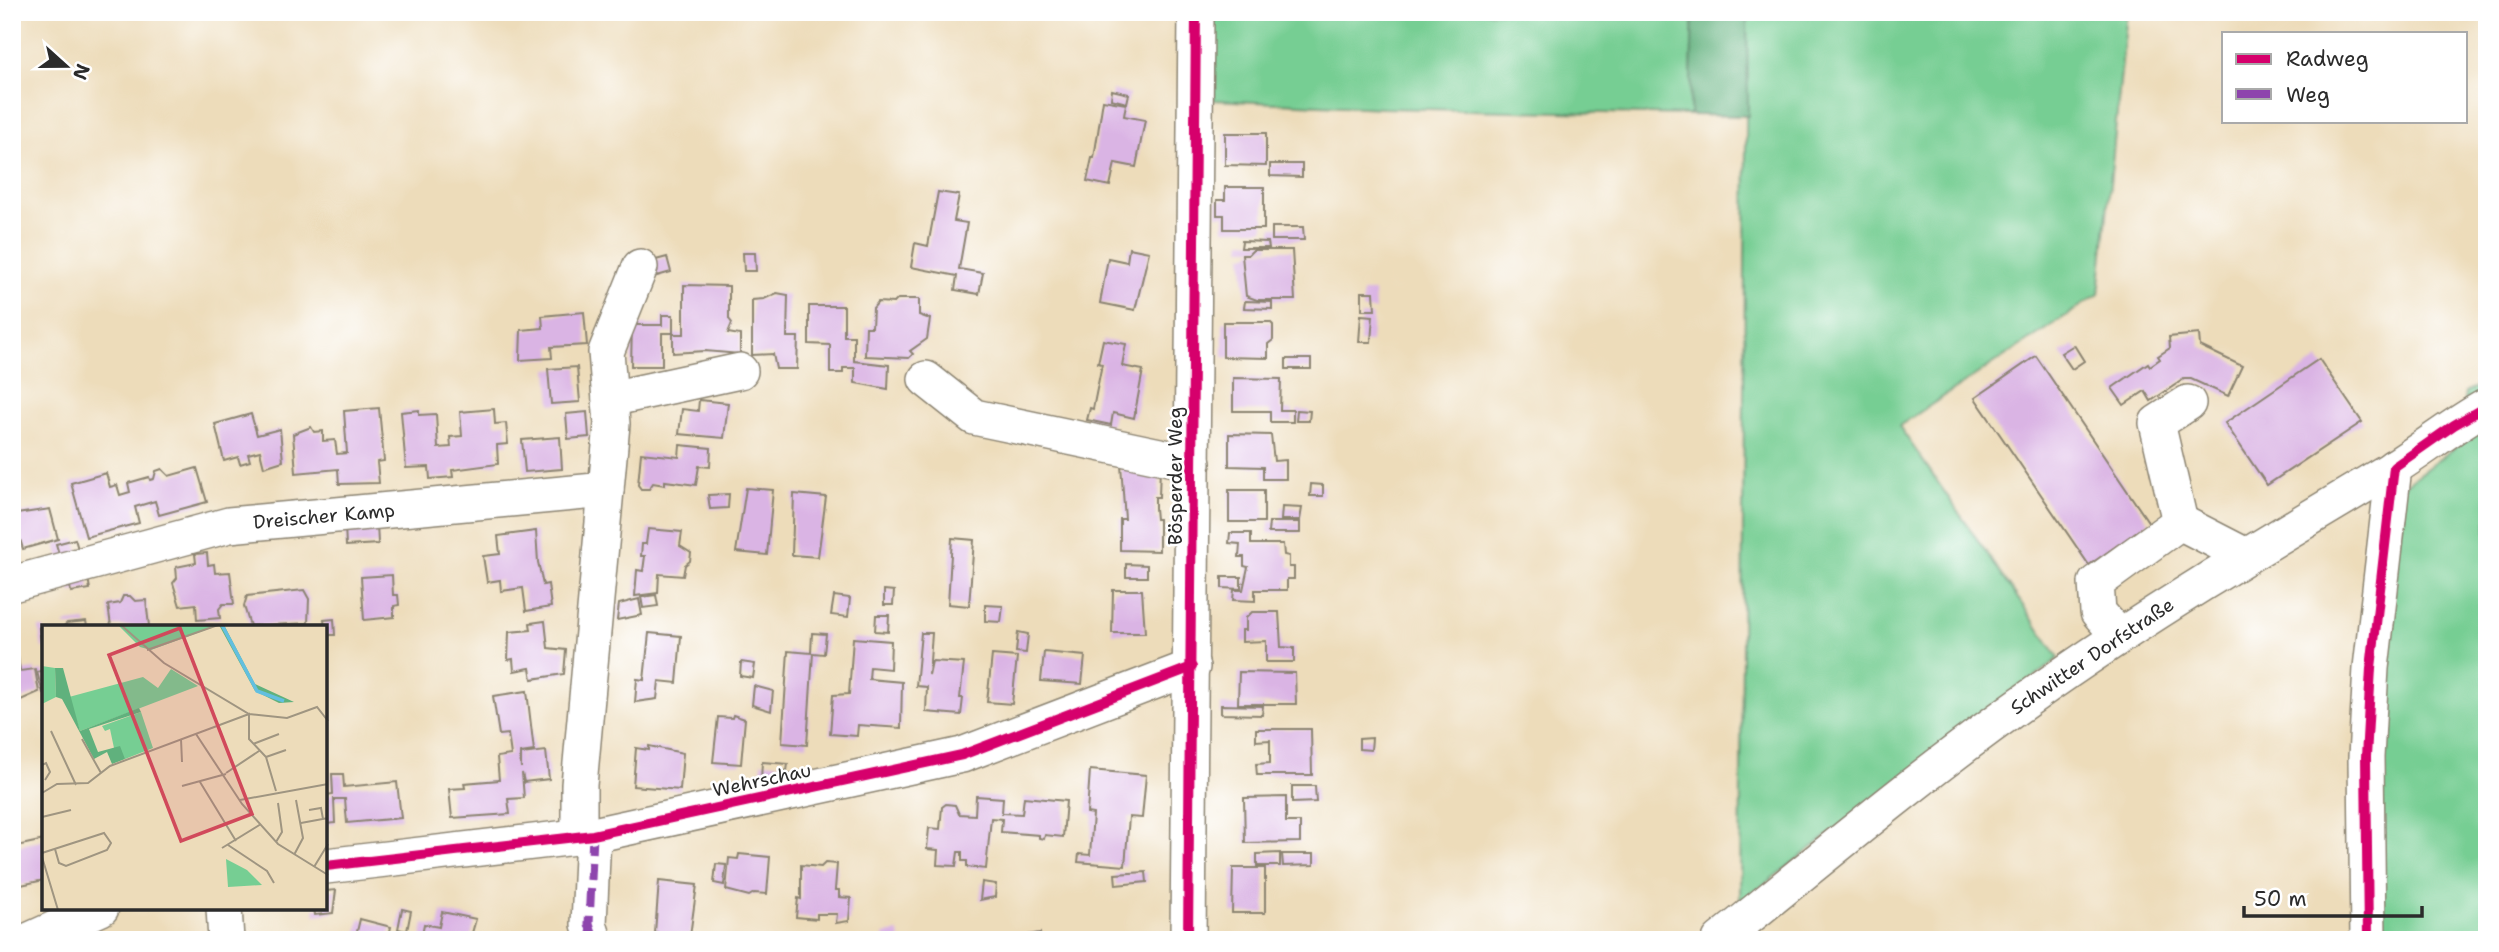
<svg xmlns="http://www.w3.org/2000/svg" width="2499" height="952" font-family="'Shantell Sans',sans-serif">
  <rect width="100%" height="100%" fill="#fff"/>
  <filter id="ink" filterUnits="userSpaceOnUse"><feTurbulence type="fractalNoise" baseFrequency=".0143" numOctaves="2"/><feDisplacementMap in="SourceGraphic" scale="14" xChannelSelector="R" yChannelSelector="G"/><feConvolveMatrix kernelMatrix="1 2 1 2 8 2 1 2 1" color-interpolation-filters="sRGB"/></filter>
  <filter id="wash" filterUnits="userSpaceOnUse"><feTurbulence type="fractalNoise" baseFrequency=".00686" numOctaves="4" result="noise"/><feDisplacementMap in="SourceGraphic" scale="28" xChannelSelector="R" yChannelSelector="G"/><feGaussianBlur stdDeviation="1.57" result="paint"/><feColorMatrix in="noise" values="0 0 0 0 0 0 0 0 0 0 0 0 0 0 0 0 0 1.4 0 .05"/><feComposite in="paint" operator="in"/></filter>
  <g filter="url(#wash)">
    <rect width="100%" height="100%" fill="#eddcba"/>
    <g fill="#76ce93" stroke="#507c5f" stroke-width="2">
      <path d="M1214 12H1693L1690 115 1383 108 1214 100Z"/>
      <path d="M1747 12H2127L2099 294 1899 426 2059 658 1740 903Z"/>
      <path d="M2487 382V940H2359L2371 509 2460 444 2465 392Z"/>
    </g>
    <path fill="#60b17d" stroke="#466e54" stroke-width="2" d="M1693 12H1747L1748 116 1690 115Z"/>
    <g id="blocks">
      <g fill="#dab4e4">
        <path d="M1112 90 1129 94 1127 103 1111 99Z"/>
        <path d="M1103 100 1126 104 1124 116 1145 120 1136 167 1115 163 1110 186 1087 181 1092 158H1094Z"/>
        <path d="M1225 133H1266V166L1225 165Z"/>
        <path d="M1270 164H1302V177L1270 176Z"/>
        <path d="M1225 187H1264V229H1224V215H1217V200H1225Z"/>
        <path d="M938 192 959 195 954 221 967 223 959 269 983 273 979 294 955 290 957 276 911 267 915 243 928 246Z"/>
        <path d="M1272 227H1303L1304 240H1272Z"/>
        <path d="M1242 241 1268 242 1269 248H1241Z"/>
        <path d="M1129 248 1149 252 1135 310 1100 303 1108 258 1127 262Z"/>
        <path d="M1253 250H1292L1295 300H1257L1246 296 1242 255H1248Z"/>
        <path d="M743 253H755L756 271H744Z"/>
        <path d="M667 257 671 272 657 276 652 261Z"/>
        <path d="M684 285 729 286V319L732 323 728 333 740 335V354L705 351 673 353V334H684Z"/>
        <path d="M1362 292H1374L1375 310H1362Z"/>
        <path d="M777 293 788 295 787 337H798L797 369H776L773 354 752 355V300L764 299Z"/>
        <path d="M898 299H919V315L930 319 927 339 910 351 913 354 909 358 865 356 866 327H872L873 308 878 302 894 303Z"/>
        <path d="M1245 301 1272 302V309L1244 308Z"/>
        <path d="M809 306H844V336H854V361L889 365 888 389 855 383V368H843V373H830V345L809 344Z"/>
        <path d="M584 312 587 345 551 347 552 358 520 360 521 330 543 328 542 316Z"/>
        <path d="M662 315H673V333H662V366H631L632 325H662Z"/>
        <path d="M1361 315 1373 316 1371 342H1359Z"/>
        <path d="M1223 322H1270L1273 325V340L1268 344V358L1223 357Z"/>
        <path d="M2199 334 2200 346 2242 366 2228 396 2191 379H2184L2151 401 2145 391 2124 405 2112 388 2148 363 2150 366 2160 359 2158 356 2170 348 2169 337Z"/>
        <path d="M1103 340 1126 344 1122 366 1143 370 1134 418 1113 413 1111 425 1087 420 1090 408 1093 409 1102 364 1098 363Z"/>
        <path d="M2074 345 2084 361 2072 369 2061 353Z"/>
        <path d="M2036 356 2149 523 2089 565 1975 398Z"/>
        <rect x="1286" y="359" width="25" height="10"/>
        <path d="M2319 359 2362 422 2267 485 2225 423Z"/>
        <path d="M577 367 580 402 551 404 548 369Z"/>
        <path d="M1233 378 1281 379 1280 410H1293V422H1270V411H1233Z"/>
        <path d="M699 400 728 403 724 438 679 434 682 409 698 411Z"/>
        <path d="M379 408 384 461 377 462 379 483 339 484 338 469 296 473 293 434 311 427 314 432 323 431V441L335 440 337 454 347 453 344 411Z"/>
        <path d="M494 409 495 424 506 423 508 444 497 445 498 464 452 470 453 477 430 479 429 467 406 468 401 412 419 410V415L436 414 438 448 451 447 450 437 462 436 460 412Z"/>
        <path d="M1297 410 1310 411 1309 421H1296Z"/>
        <path d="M587 412 589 437 568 439 566 414Z"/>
        <path d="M251 414 257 435 280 429 283 461 264 467 260 451 248 454 250 461 240 464 238 457 224 461 215 424Z"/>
        <path d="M1229 434 1271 435 1274 461 1286 460V479H1263V467L1229 466Z"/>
        <path d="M560 437 562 469 525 472 522 440Z"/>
        <path d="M680 445 711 448 710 467 699 466 696 485 665 481V485L653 483 649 489H641L638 485 641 453 679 457Z"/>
        <path d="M1121 465 1160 466 1159 497H1155V508L1156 519H1159V551L1120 550V519H1125Z"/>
        <path d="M197 468 207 502 159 515 155 501 135 507 139 523 86 537 71 483 106 473 110 487 117 485 120 495 130 492 128 483 149 477 150 480 154 479 156 471 162 469 169 476Z"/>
        <path d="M1311 484 1323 485V496H1310Z"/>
        <path d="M746 488 773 490 767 555 736 552Z"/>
        <rect x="1229" y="490" width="35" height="32"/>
        <path d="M729 494 728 508 710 509 708 495Z"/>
        <path d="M794 494 826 497 818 557 792 555Z"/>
        <path d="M1282 507 1302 508 1300 520H1281Z"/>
        <path d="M50 509 58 539 23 549 14 519 17 514Z"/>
        <path d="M1269 522H1300V533H1268Z"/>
        <path d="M377 523 378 544 346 546 345 525Z"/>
        <path d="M648 529 682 532 680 546 691 553 690 561 685 565 683 576 659 574 658 593 635 596 637 570 643 571 645 556H641L642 544H646Z"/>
        <path d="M536 531 538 562 543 585 548 584 551 607 526 611 523 588 501 591 500 580 487 582 483 556 500 554 498 536Z"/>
        <path d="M1230 533H1251V544H1283L1284 555 1289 556V567H1294V579H1287V590H1255V601L1233 600 1234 590H1243L1248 567 1244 566V557H1239L1240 544 1229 543Z"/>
        <path d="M952 538 974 540 969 606 948 604Z"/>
        <path d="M75 539 81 559 62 564 56 544Z"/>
        <path d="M207 553 208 565 214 564 215 573 230 572 234 604H223L219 609 220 618 197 620 196 604 180 606 173 583 177 578 176 567 196 563 195 554Z"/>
        <path d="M1126 564 1147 565V577H1126Z"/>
        <path d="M87 573 90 589 71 592 68 576Z"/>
        <path d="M392 575 393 595H398L399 605 394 606V617L364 620 361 577Z"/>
        <path d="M1222 577H1241V589L1222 588Z"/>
        <path d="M304 590 309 599 308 623 250 626 244 606 247 596Z"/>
        <path d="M884 590 894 591 893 605H884Z"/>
        <path d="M1113 590H1142L1145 633H1112Z"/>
        <path d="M656 595 658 606 643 608 641 597Z"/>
        <path d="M123 596H130L135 601 146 600 149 626H111L108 605 120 603Z"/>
        <path d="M834 596 850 598 848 617 831 615Z"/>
        <path d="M639 599 642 615 617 620 619 604Z"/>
        <path d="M985 605 1003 606 1001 622 985 621Z"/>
        <path d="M1252 612H1279L1281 647 1294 648V662H1266V641L1242 642V630H1246V618Z"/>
        <path d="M876 615H889L888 632 875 631Z"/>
        <path d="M334 619 335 635H326L324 620Z"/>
        <path d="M86 621 87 626H64L67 623Z"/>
        <path d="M545 621 548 648 566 650 564 674 532 679 530 668 514 671 513 659 508 660 509 632 531 630 530 623Z"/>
        <path d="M39 628H44V648H42Z"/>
        <path d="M1018 632 1028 634 1026 653 1016 652Z"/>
        <path d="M649 633 681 636 677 683 659 681 657 699 635 702 637 679 644 680Z"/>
        <path d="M812 633 826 634 824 654 813 653 807 745 782 743 788 651 811 653Z"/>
        <path d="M921 633H932L929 675 932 661 964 663 960 698H963L961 715 926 712 927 687 916 686Z"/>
        <path d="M853 638 891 641 890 669 870 667 869 679 902 682 901 728 858 725 857 736 830 734 833 695 849 694Z"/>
        <path d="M16 642 20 671 35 669 39 692 14 703 12 643Z"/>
        <path d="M1044 652 1085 656 1082 684 1041 681Z"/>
        <path d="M992 655 1017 657 1012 704 987 702Z"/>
        <path d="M741 662 755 664 753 678 740 676Z"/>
        <path d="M44 670V693H43L37 672Z"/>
        <path d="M1239 672 1295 673 1296 704H1238Z"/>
        <path d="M754 686 773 691 771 711 752 705Z"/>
        <path d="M527 691 534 751 520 753 521 768V754L546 751 549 779 524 782 522 773 524 798 508 799 510 814 452 818 449 789 465 788 464 783 499 780 497 757 511 755 508 734 499 735 493 696Z"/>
        <path d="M1221 705 1263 706 1262 715 1221 714Z"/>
        <path d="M733 715 745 719 741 764 713 762 718 717 732 718Z"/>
        <path d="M1256 729H1311L1312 775H1257L1256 764 1270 763V740L1256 741Z"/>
        <path d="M1372 738 1371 750 1359 749V739Z"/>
        <path d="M649 746 683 753 680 790 633 786 636 748 649 750Z"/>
        <path d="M762 762 788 764 787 771 781 770 780 781 761 780Z"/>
        <path d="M1090 770 1146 775 1142 818 1129 817 1125 866 1078 862 1079 854 1090 855 1093 814 1087 813Z"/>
        <path d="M332 774H343L344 787 397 782 401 818 347 823 345 799H334L335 823 326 824V795L333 794Z"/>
        <path d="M1292 786H1315L1316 802 1292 803Z"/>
        <path d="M976 796 1003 798 1002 813 1022 814 1024 797 1066 801 1063 837 1045 835 1044 839 1039 838V835L1001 832 1002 819 991 818 986 869 967 867V861H962V852H958L956 866 937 865 938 850 927 849 929 828 940 829 942 807 946 804 955 805 959 814 975 815Z"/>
        <path d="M1286 797V822H1300V842L1245 843 1244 798Z"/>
        <path d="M44 840V880L12 887V847Z"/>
        <path d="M1280 853V866H1257V854Z"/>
        <path d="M739 854 770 857 767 894 754 893 749 896 726 890 729 858 738 859Z"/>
        <path d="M1282 854H1314V865L1283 866Z"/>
        <path d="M825 863 837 864 835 890H839V897L851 898 849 921 836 923 837 914H817V919L796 917 798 898 801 899V865L821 867Z"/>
        <path d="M716 864 726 865 724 885 714 883Z"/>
        <path d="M1233 868H1265V913H1232Z"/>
        <path d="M1146 872 1147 882 1116 885 1115 874Z"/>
        <path d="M659 881 697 885 690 936 655 933Z"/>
        <path d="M982 882 996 884 995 897 980 900Z"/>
        <path d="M336 890 333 913 315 915 314 908H326V891Z"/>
        <path d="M402 909 411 911 407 931 398 929Z"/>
        <path d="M442 912 476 919 470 940 421 939 424 924 439 927Z"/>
        <path d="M360 919 391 927 388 940H355Z"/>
        <path d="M899 932 900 940H885L884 934Z"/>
        <path d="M1040 933 1041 940H1010V938Z"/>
      </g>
    </g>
  </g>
  <g filter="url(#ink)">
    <use href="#blocks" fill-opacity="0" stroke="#8c8472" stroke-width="2"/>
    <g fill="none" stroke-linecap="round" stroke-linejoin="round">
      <g stroke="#8c8472" stroke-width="38">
        <g id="minor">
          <path d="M926 379 974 417 1193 463"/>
          <path d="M610 399 740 371"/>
          <path d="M2180 522 2157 423 2188 403"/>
          <path d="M12 584 229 525 606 490"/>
          <path d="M2119 636 2098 612 2096 583 2180 522 2246 556"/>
          <path d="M593 835 589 924 594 940"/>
          <path d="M579 837V785L612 424 606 352 640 267"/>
          <path d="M326 866 593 835 962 755 1192 667"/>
          <path d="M224 908 226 940"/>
          <path d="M30 940 101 908"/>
          <path d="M1188 940 1196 12"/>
          <path d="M1720 940C1822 858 1922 774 2028 699 2143 617 2264 545 2385 473 2420 452 2451 426 2487 406"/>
          <path d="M2368 940 2366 757 2371 668 2394 467"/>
        </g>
      </g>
      <use href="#minor" stroke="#fff" stroke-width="35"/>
      <path stroke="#8e44ad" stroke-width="9" stroke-dasharray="18 9" stroke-linecap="butt" d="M593 835 589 924 594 940"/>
      <g stroke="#fff" stroke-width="15">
        <g id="cycleway">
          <path d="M326 866 593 835 962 755 1192 667"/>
          <path d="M1188 940 1196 12"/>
          <path d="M2368 940 2366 757 2371 668 2394 467 2454 425 2487 406"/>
        </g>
      </g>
      <use href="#cycleway" stroke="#d6006c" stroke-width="10"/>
    </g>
  </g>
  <g text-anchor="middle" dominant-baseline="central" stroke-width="5" stroke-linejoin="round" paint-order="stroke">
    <g font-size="19" fill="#2b2b2b" stroke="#fff">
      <text transform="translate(1175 476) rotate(-90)">Bösperder Weg</text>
      <text transform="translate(324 516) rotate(-5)">Dreischer Kamp</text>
      <text transform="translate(2092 656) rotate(-34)">Schwitter Dorfstraße</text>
      <text transform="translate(762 780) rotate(-12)">Wehrschau</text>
    </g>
  </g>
  <g transform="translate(42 625)">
    <rect width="285" height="285" fill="#eddcba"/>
    <path d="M76 0H177L109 25 98 22ZM0 41 13 43 14 72 0 79ZM129 44 156 61 38 106 27 72 101 52 116 63ZM99 87 111 123 83 134 72 123 68 104 63 106 60 101ZM184 234 205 245 220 260 186 262Z" fill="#76ce93"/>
    <path d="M177 0H182L213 59 252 77 237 78 213 66ZM13 43H21L38 106 97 83 99 87 47 104 56 127 78 121 83 134 70 139 65 127 52 134 20 74 14 72Z" fill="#60b17d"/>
    <path fill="none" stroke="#62bfe0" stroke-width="3.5" d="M180 0 215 66 242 76"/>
    <path fill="none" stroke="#9f9581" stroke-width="2" d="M79 0 122 38 207 89 245 93 275 82 286 96M105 25 176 0M9 106 34 160M154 109 200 179 236 219 286 250M40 114 59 148M139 114 140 137M211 119 237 109M224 132 244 125M0 140 4 138 8 147 3 155M184 148 217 126M158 157 194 216M140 161 184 149M0 168 15 159 46 158 68 141 207 89V114L224 132 234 166M198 175 286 159M267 185 279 183 281 194M0 192 29 185M259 198 286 193M234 217 240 207 236 178M186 220 225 246 232 258M180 223 219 199M0 228 62 208 69 218 65 225 24 241 17 238 13 224M252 230 261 213 254 175M0 232 16 285M272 242 286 219"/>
    <path fill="#d1495b" fill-opacity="0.15" stroke="#d1495b" stroke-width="3.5" d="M138 3 210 189 139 216 67 30Z"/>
    <rect width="285" height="285" fill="none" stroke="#2b2b2b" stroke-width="3.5"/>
  </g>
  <rect width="2499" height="952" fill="none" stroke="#fff" stroke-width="42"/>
  <rect x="2222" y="32" width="245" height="91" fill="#ffffff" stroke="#aaaaaa" stroke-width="2"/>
  <rect x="2236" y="54" width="35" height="10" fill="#d6006c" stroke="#aaaaaa" stroke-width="2"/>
  <text x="2286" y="66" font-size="21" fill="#2b2b2b">Radweg</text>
  <rect x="2236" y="89" width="35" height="10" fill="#8e44ad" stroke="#aaaaaa" stroke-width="2"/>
  <text x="2286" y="102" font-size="21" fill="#2b2b2b">Weg</text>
  <g transform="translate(66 66) rotate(111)" stroke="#ffffff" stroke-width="5" paint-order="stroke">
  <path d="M0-5L12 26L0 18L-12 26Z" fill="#2b2b2b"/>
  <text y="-10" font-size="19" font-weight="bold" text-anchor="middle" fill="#2b2b2b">N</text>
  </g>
  <path d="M2244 906v10h178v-10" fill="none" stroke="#2b2b2b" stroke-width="3.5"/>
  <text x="2254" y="906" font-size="21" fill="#2b2b2b" stroke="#ffffff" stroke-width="5" paint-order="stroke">50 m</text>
</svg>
